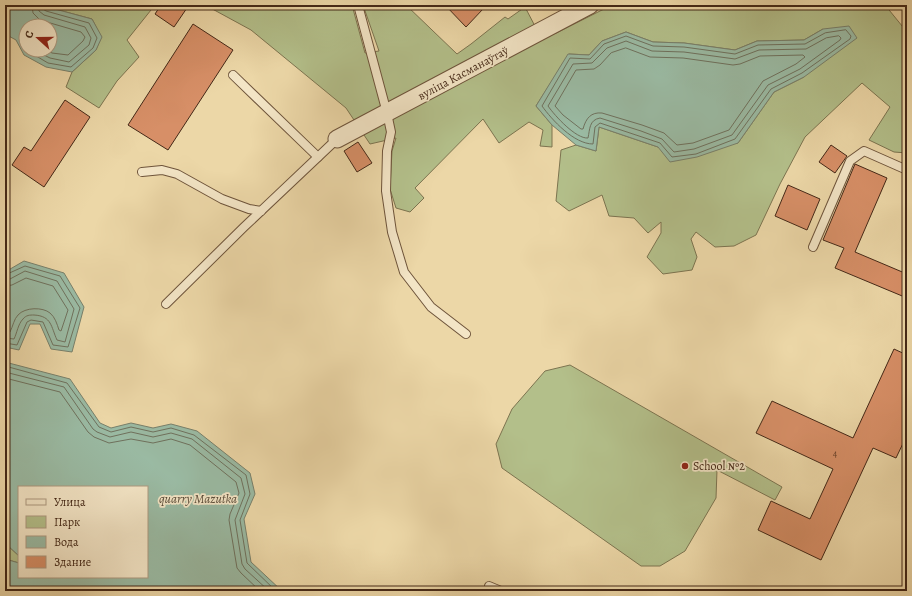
<svg xmlns="http://www.w3.org/2000/svg" width="912" height="596" font-family="Alegreya,serif">
  <rect width="100%" height="100%" fill="#ecd7a7"/>
  <filter id="stains"><feTurbulence type="fractalNoise" baseFrequency=".005" numOctaves="4"/><feColorMatrix values="0 0 0 0 .2 0 0 0 0 .09 0 0 0 0 .02 0 0 0 .5 -.17"/></filter>
  <radialGradient id="worn" r=".72"><stop offset=".6" stop-color="#630" stop-opacity="0"/><stop offset="1" stop-color="#630" stop-opacity=".3"/></radialGradient>
  <g fill="#b3bf8a" stroke="#7c7450">
    <path d="M40 5H155L127 40 139 57 117 81 99 108 66 87 72 72 96 50 101 37 92 19Z"/>
    <path d="M205 5H352L365 53 379 51 363 5H406L457 54 471 44 505 17 508 19 525 7 537 30 556 33 612 5H885L907 32V153L894 152 869 140 890 107 862 83 805 137 780 184 756 235 734 246 715 247 696 232 691 239 697 257 692 270 663 274 647 257 661 233V222L648 233 634 218 609 216 602 195 569 211 556 201 561 150 576 145 596 151 599 127 658 147 738 143 774 92 804 77 823 29 804 40 757 41 735 50 684 43 653 42 626 32 602 41 589 55 569 54 536 106 552 125V147L540 146 543 130 529 122 499 143 483 119 415 188 424 198 410 212 396 208 390 189 392 151 396 138 370 144 346 108 251 30Z"/>
    <path d="M570 365 782 487 775 500 717 470 716 498 685 551 660 566H641L502 468 496 444 512 409 545 371Z"/>
    <path d="M5 543 19 556V563L5 559Z"/>
  </g>
  <g fill="#9abaa3" stroke="#78806b" fill-rule="evenodd">
    <path d="M5 5H40L92 19 102 37 96 50 72 72 46 67 24 55 16 40 5 34ZM26 26H50V50H26Z"/>
    <path d="M849 26 857 38 804 77 774 92 738 143 697 157 670 162 658 147 599 127 596 151 576 145 552 125 536 106 568 54 589 55 602 41 626 32 653 42 684 43 735 50 757 41 804 40 823 29Z"/>
    <path d="M24 261 64 273 84 307 72 352 51 349 40 324H30L19 350 5 347V272Z"/>
    <path d="M5 362 70 379 100 423 111 428 131 423 153 428 171 424 197 431 250 473 255 494 244 519 251 562 282 591H5V559L19 563V577H147V487H19V556L5 543Z"/>
  </g>
  <g fill="none" stroke-linecap="round" stroke-linejoin="round">
    <g stroke="#6f715d" stroke-width="1">
      <path d="M32 5 33 13 40 20 81 32 85 37 83 41 68 55 52 53 47 50"/>
      <path d="M846 30 851 36 850 39 802 73 771 89 735 139 696 154 672 157 660 143 600 123 595 127 593 144C574 144 552 120 542 106L570 58 590 59 604 44 626 36 653 46 684 47 735 54 758 45 805 44 825 33Z"/>
      <path d="M839 36 841 38 840 40 800 69 768 85 732 135 694 149 674 152 662 139 641 131 600 118C589 120 590 129 588 138 576 139 555 116 548 106L573 64 592 63 607 48 626 41 652 51 684 52 735 59 759 50 806 49 826 38Z"/>
      <path d="M626 48 650 57 683 58 733 65 740 64 760 56 803 55 805 57 796 64 763 81 729 130 693 143 677 145 664 133 642 125 602 113C591 112 586 118 583 129H581L563 115 555 106 576 70 594 69 600 65 611 53Z"/>
      <path d="M26 50 48 63 71 67 93 48 97 38 89 23 46 11 43 9V5"/>
      <path d="M34 50 50 58 69 62 89 45 91 38 85 27 44 15 39 11 38 5"/>
      <path d="M5 275 25 266 60 276 80 308 68 347 53 345 43 322 31 320 27 322 17 345 5 343"/>
      <path d="M5 280 10 279 25 271 57 281 74 309 65 342 57 340C51 327 52 316 34 315 30 315 26 315 23 319 18 324 17 333 14 339L5 338"/>
      <path d="M5 286 12 285 26 278 53 286 68 310 61 331 59 330C57 324 55 317 50 313 43 307 25 307 18 315 14 319 13 326 10 332H5"/>
      <path d="M5 366 67 383 99 427 111 432 131 427 153 432 171 428 194 435 246 475 250 494 240 520 247 563 276 591"/>
      <path d="M5 372 64 387 93 429 97 432 110 437 131 432 153 437 171 433 192 439 241 478 245 494 235 520 242 564 245 569 269 591"/>
      <path d="M5 378 60 392 88 432 94 437 109 443 131 439 153 443 171 439 190 445 236 482 239 493 230 514 229 520 237 568 241 573 260 591"/>
    </g>
  </g>
  <g fill="#d78f67" stroke="#442817">
    <path d="M161 5H189L174 27 155 14Z"/>
    <path d="M445 5H479L483 9 466 27Z"/>
    <path d="M193 24 233 50 168 150 128 125Z"/>
    <path d="M65 100 90 117 44 187 12 165 24 147 31 151Z"/>
    <path d="M358 142 372 163 357 172 344 151Z"/>
    <path d="M831 145 847 156 835 173 819 162Z"/>
    <path d="M855 164 887 178 855 252 907 274V298L835 268 844 248 823 240Z"/>
    <path d="M788 185 820 199 807 230 775 216Z"/>
    <path d="M894 349 907 355V435L896 458 873 448 821 560 758 530 771 501 810 519 833 469 756 433 772 401 853 438Z"/>
  </g>
  <g fill="none" stroke-linecap="round" stroke-linejoin="round">
    <g stroke="#6e543b" stroke-width="10">
      <g id="service">
        <path d="M358 5 387 113 391 132 387 151 386 191 392 232 404 272 431 307 466 334"/>
        <path d="M233 75 318 157"/>
        <path d="M142 172 162 170 177 174 222 199 249 209 261 211"/>
        <path d="M813 247 850 161 864 151 907 170"/>
        <path d="M166 304 244 227 337 139"/>
        <path d="M489 586 501 591"/>
      </g>
    </g>
    <g stroke="#6e543b" stroke-width="19">
      <path id="minor" d="M337 139 590 5"/>
    </g>
    <use href="#service" stroke="#f3e5c6" stroke-width="8"/>
    <use href="#minor" stroke="#f3e5c6" stroke-width="17"/>
  </g>
  <circle fill="#8f2418" stroke="#f3e5c6" stroke-width="1.5" cx="685" cy="466" r="4"/>
  <g text-anchor="middle" dominant-baseline="central" stroke-width="3.5" stroke-linejoin="round" paint-order="stroke">
    <g font-size="10" fill="#69422b">
      <text x="835" y="453">4</text>
    </g>
    <g font-size="12" fill="#442817" stroke="#f3e5c6">
      <text transform="translate(463 73) rotate(-28)">вуліца Касманаўтаў</text>
    </g>
    <g font-size="12" fill="#442817" stroke="#f3e5c6" text-anchor="start">
      <text x="693" y="466">School №2</text>
    </g>
    <g font-size="13" font-style="italic" fill="#5a4c3a" stroke="#f3e5c6">
      <text x="198" y="498">quarry Mazutka</text>
    </g>
  </g>
  <rect width="912" height="596" fill="none" stroke="#ecd7a7" stroke-width="20"/>
  <rect x="6" y="6" width="900" height="584" fill="none" stroke="#442817" stroke-width="2"/>
  <rect x="10" y="10" width="892" height="576" fill="none" stroke="#442817"/>
  <rect x="18" y="486" width="130" height="92" fill="#f3e5c6" stroke="#ad9980"/>
  <rect x="26" y="499" width="20" height="6" fill="#f3e5c6" stroke="#ad9980"/>
  <text x="54" y="506" font-size="12" fill="#442817">Улица</text>
  <rect x="26" y="516" width="20" height="12" fill="#b3bf8a" stroke="#ad9980"/>
  <text x="54" y="526" font-size="12" fill="#442817">Парк</text>
  <rect x="26" y="536" width="20" height="12" fill="#9abaa3" stroke="#ad9980"/>
  <text x="54" y="546" font-size="12" fill="#442817">Вода</text>
  <rect x="26" y="556" width="20" height="12" fill="#d78f67" stroke="#ad9980"/>
  <text x="54" y="566" font-size="12" fill="#442817">Здание</text>
  <g transform="translate(38 38) rotate(291)"><circle r="19" fill="#f3e5c6" stroke="#ad9980"/>
  <path d="M0-3L7 15L0 10L-7 15Z" fill="#8f2418"/>
  <text y="-6" font-size="11" font-weight="bold" text-anchor="middle" fill="#442817">С</text>
  </g>
  <rect width="100%" height="100%" filter="url(#stains)"/>
  <rect width="100%" height="100%" fill="url(#worn)"/>
</svg>
